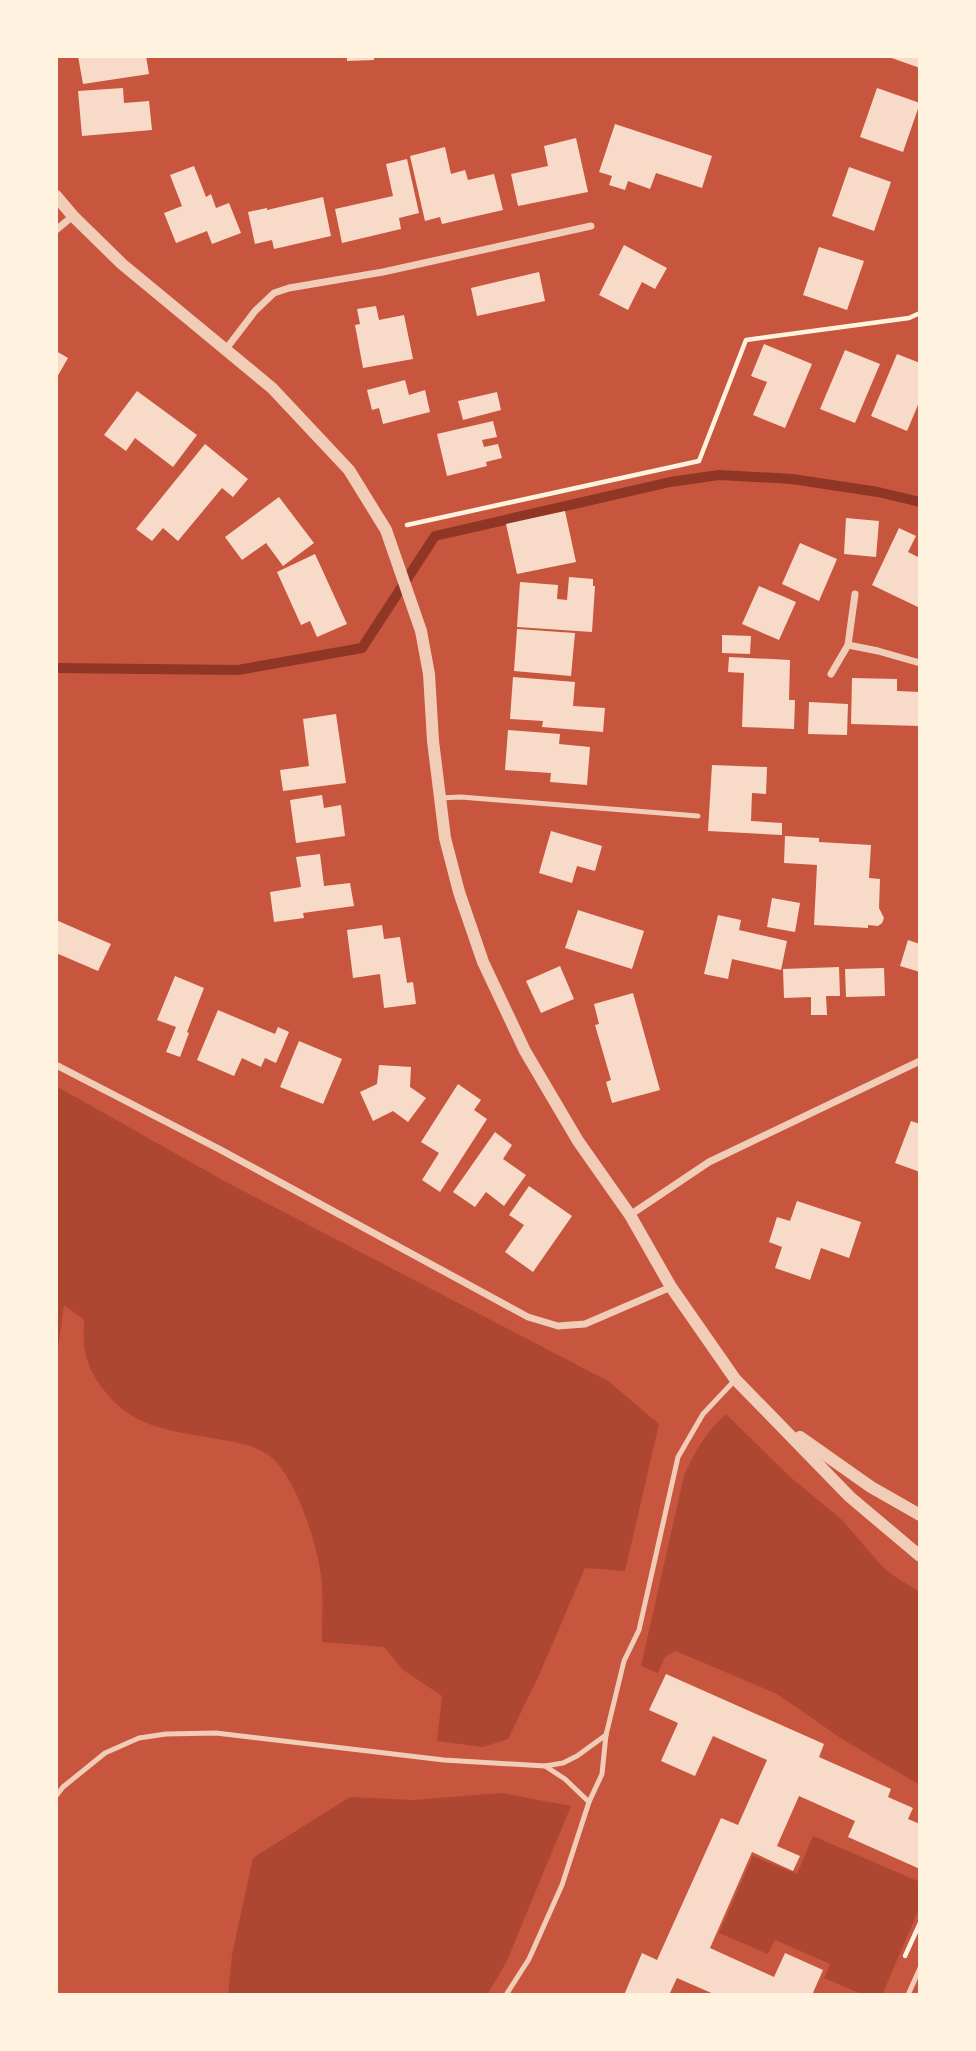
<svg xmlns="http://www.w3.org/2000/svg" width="976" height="2051" font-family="Montserrat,sans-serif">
  <rect width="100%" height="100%" fill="#c8553d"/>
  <g fill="#ae4732">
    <path d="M56 1086 226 1182 608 1381 659 1424 625 1571 585 1568 540 1673 508 1739 483 1747 437 1741 442 1696 403 1670 384 1647 322 1642C322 1623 323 1603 322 1584 319 1549 298 1480 271 1457 254 1443 227 1441 206 1437 160 1429 129 1425 100 1385 93 1375 87 1363 85 1351 83 1341 84 1330 84 1320L64 1305 56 1363Z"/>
    <path d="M726 1414 789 1476 842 1520 882 1566 894 1576 920 1592V1785L842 1739 777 1694 676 1651 665 1657 658 1673 641 1666 684 1476C694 1452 707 1431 726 1414Z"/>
    <path d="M502 1793 571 1806 506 1963 487 1995H228L232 1955 253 1858 350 1797 413 1800Z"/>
    <path d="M813 1836 920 1882V1907L882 1995H864L824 1978 830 1964 775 1940 768 1954 719 1933 753 1856 797 1874Z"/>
  </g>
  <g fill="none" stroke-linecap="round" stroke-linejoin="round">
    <path stroke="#8f3625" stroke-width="10" d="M56 668 238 670 362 648 435 536 670 482 719 475 792 479 878 492 920 502"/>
  </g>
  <g fill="#f7dbc8">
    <path d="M78 56H146L149 74 83 84Z"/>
    <path d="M347 56H374V60L347 61Z"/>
    <path d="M886 56H920V68Z"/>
    <path d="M123 88 124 103 149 101 152 130 82 136 78 91Z"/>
    <path d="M877 88 920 103 903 152 860 137Z"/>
    <path d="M615 124 712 156 702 188 656 173 650 189 628 181 625 190 609 185 612 176 599 172Z"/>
    <path d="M576 138 588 192 518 206 511 174 548 166 544 146Z"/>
    <path d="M445 147 451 174 465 170 468 180 494 174 503 210 442 224 440 217 425 221 410 156Z"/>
    <path d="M407 159 419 213 399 218 401 229 342 243 335 209 393 196 386 164Z"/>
    <path d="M194 166 206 197 211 194 216 208 229 203 241 233 212 244 207 231 176 243 164 213 182 206 170 175Z"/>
    <path d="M849 167 891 182 874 231 832 216Z"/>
    <path d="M323 197 331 236 274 249 272 240 255 244 248 212 267 208V210Z"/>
    <path d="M624 245 667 268 655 289 642 282 628 310 599 295Z"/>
    <path d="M819 247 864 261 847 310 803 295Z"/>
    <path d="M539 272 545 301 477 316 471 288Z"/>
    <path d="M376 306 379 320 404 315 413 359 363 368 355 325 360 324 357 309Z"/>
    <path d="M764 344 812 364 785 428 753 415 767 382 751 376Z"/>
    <path d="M845 350 880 364 855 423 820 409Z"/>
    <path d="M56 351 68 358 56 379Z"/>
    <path d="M897 354 920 363V400L907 431 871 416Z"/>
    <path d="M405 380 409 395 425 390 430 412 383 424 379 408 372 410 367 390Z"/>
    <path d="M137 391 197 435 173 467 135 438 126 451 104 435Z"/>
    <path d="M497 392 501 410 463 420 458 401Z"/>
    <path d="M493 421 497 437 482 440 484 447 498 444 502 458 486 462 487 466 447 476 437 434Z"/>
    <path d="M205 444 248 479 233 497 222 488 178 541 163 528 152 541 136 529Z"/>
    <path d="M279 497 314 543 283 566 266 543 242 560 225 537Z"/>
    <path d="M565 511 576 562 517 574 506 524Z"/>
    <path d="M846 518 879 521 876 557 844 554Z"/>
    <path d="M899 528 916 536 908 552 920 558V608L872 585Z"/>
    <path d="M800 543 837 559 819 601 782 584Z"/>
    <path d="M315 554 347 624 317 637 310 621 301 625 277 572Z"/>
    <path d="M569 577 593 579V586H595L592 632 517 627 520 582 558 585 557 599 567 600Z"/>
    <path d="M759 586 796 602 779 640 742 624Z"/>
    <path d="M517 629 575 633 571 676 514 671Z"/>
    <path d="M722 635 751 636 750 654 722 653Z"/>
    <path d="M729 657 790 660 789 700H795L794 729 742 727 744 673 728 672Z"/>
    <path d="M513 677 575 682 573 706 605 708 603 732 542 727 543 721 510 719Z"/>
    <path d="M852 678 897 679V691L920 692V726L851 724Z"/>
    <path d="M809 702 848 704 847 735 808 734Z"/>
    <path d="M336 714 346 783 283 791 280 770 309 766 303 719Z"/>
    <path d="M508 730 560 734 559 744 590 747 587 785 550 782 551 773 505 770Z"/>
    <path d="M712 765 767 767 766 794 752 793 751 821 782 823V835L708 831Z"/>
    <path d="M322 795 324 808 341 805 345 836 296 843 290 800Z"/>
    <path d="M551 831 602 846 595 871 577 866 572 883 539 873Z"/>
    <path d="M785 836 819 838V842L871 845 869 878 880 879 879 908 884 918 882 923 878 926 868 925V928L814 925 817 865 784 863Z"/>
    <path d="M320 854 324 886 350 883 354 906 303 913 304 918 274 922 270 892 301 887 296 857Z"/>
    <path d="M772 898 800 903 795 932 767 927Z"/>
    <path d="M578 910 644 931 632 969 565 948Z"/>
    <path d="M718 915 741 920 739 930 787 941 781 970 732 959 728 979 704 974Z"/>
    <path d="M56 920 111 944 98 971 56 953Z"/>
    <path d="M382 925 384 939 400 937 407 983 413 982 416 1004 384 1008 380 974 353 978 347 930Z"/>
    <path d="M908 940 920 944V972L900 966Z"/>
    <path d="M560 966 574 999 541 1013 526 981Z"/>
    <path d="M839 967 840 996H826L827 1015H811V997L784 998 783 969Z"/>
    <path d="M884 968 885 996 846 997 845 969Z"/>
    <path d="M175 976 204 988 187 1032 189 1033 180 1057 166 1052 176 1027 157 1020Z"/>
    <path d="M633 993 660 1090 612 1103 606 1082 611 1080 595 1025 599 1024 594 1004Z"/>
    <path d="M218 1010 275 1034 278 1027 289 1032 276 1063 265 1058 261 1067 242 1058 234 1076 197 1060Z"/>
    <path d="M299 1041 342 1059 323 1104 280 1087Z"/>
    <path d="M379 1065 411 1067 410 1087 426 1098 408 1122 393 1111 373 1121 360 1092 377 1084Z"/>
    <path d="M458 1084 481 1100 474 1110 487 1119 440 1192 422 1180 439 1153 421 1142Z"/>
    <path d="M911 1121 920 1124V1172L895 1163Z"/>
    <path d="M495 1132 512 1145 503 1159 526 1175 504 1206 486 1192 475 1207 453 1192Z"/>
    <path d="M529 1186 572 1216 533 1272 505 1252 524 1225 509 1215Z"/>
    <path d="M797 1201 861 1222 849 1258 821 1248 810 1280 775 1268 782 1247 769 1242 777 1217 790 1221Z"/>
    <path d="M666 1674 824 1744 819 1757 891 1789 888 1797 913 1808 908 1819 920 1824V1869L848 1837 855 1821 799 1796 777 1846 800 1856 793 1871 752 1852 710 1948 774 1977 785 1953 823 1970 812 1995H716L677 1978 669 1995H624L642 1953 657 1960 721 1818 738 1825 767 1760 713 1736 695 1776 661 1761 678 1723 649 1710Z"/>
  </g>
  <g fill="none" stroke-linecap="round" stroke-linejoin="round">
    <g stroke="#fff3e0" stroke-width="4.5">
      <path d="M407 525 699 461 746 340 909 318 920 313"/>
      <path d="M905 1956 920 1923"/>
    </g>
    <g stroke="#f1ccb7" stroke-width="5">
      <path d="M439 798 461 797 698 816"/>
      <path d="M545 1766 565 1779 589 1802"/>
      <path d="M56 1796 63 1787 105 1753 139 1738 166 1734 216 1733 444 1760 545 1766 563 1763 577 1756 606 1735"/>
      <path d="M506 1995 529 1959 562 1885 589 1802 602 1774 606 1735 624 1661 639 1630 678 1457 703 1414 735 1380"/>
      <path d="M908 1995 920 1968"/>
    </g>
    <g stroke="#f1ccb7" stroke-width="7">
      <path d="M56 230 73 216"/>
      <path d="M226 349 255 311 274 293 289 288 383 272 591 226"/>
      <path d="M848 645 878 651 920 663"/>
      <path d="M831 674 848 645 855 594"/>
      <path d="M56 1065 219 1149 528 1317 558 1326 585 1324 671 1287"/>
      <path d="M630 1215 709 1162 920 1061"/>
    </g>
    <g stroke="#f1ccb7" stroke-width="12">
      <path d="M56 196 73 216 122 264 272 388 349 470 386 530 421 631 429 674 433 741 445 838 459 892 483 962 525 1051 578 1141 630 1215 671 1287 735 1379 850 1497 920 1556"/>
      <path d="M800 1437 871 1487 920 1515"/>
    </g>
  </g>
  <rect width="976" height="2051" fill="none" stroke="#fff3e0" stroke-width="116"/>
</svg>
